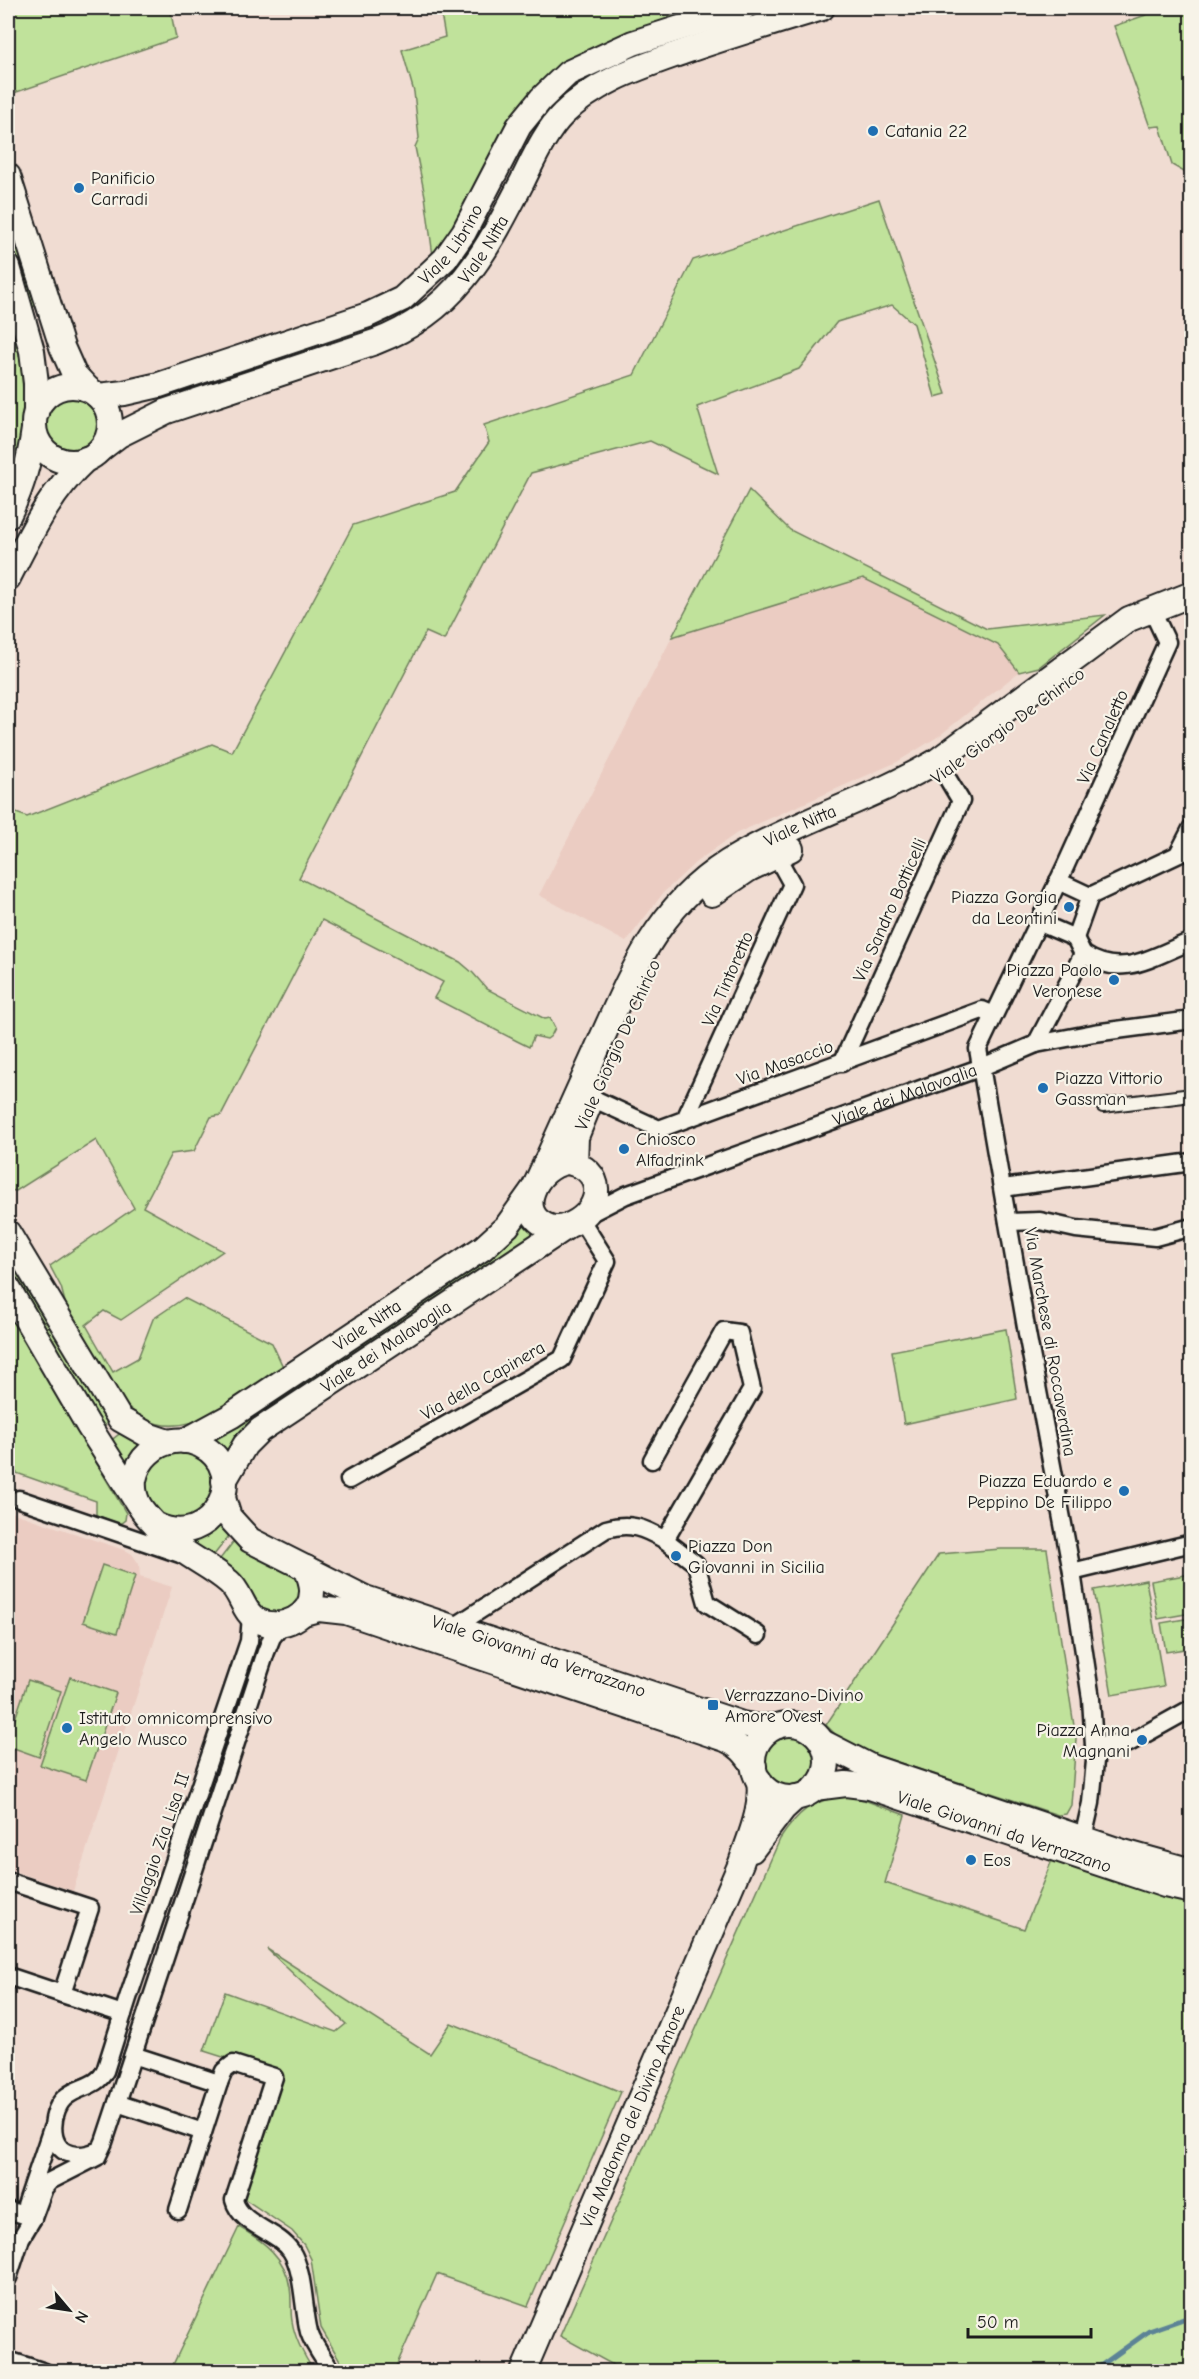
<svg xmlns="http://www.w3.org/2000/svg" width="1199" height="2379" font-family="'Comic Neue',sans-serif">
  <rect width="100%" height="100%" fill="#f0dcd2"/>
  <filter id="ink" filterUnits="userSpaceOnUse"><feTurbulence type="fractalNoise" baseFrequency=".0167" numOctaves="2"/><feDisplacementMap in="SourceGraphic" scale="12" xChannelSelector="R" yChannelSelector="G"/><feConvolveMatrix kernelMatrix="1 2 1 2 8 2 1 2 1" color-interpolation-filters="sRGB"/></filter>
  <g filter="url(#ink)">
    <g fill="#ebccc2">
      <path d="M863 578 998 645 1019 672 939 736 897 762 737 833 696 862 664 892 626 942 539 895 672 637Z"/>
      <path d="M8 1511 127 1551 132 1554 139 1564 140 1577 172 1587 73 1891 8 1869Z"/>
    </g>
    <g fill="#c0e29b" stroke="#6e7f5c" stroke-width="1.5">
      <path d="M8 8H170L176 38 8 95Z"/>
      <path d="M440 8H717L574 60 459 224 433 256 425 196 415 147 419 138 414 92 402 50 445 37Z"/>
      <path d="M1166 8H1191V176L1172 165 1160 126 1150 127 1114 26Z"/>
      <path d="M879 199 946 394 935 397 914 324 892 305 837 322 799 369 697 407 718 474 650 441 531 473 444 640 426 632 299 878 460 962 473 973 487 989 545 1019 550 1018 555 1028 551 1036 547 1039 534 1036 529 1047 517 1041 434 998 443 982 322 920 221 1115 211 1117 194 1151 171 1154 143 1207 223 1251 121 1320 104 1311 86 1325 113 1372 138 1358 153 1319 184 1298 272 1343 284 1369C237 1399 171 1460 122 1400L66 1306 61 1287 50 1266 134 1208 96 1140 16 1191 8 1190V810L27 817 212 744 232 752 353 525 455 492 489 442 484 425 634 375 693 260Z"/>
      <path d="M8 204 38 305 36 307 29 305 8 238Z"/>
      <path d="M8 309C29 375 27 425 8 491Z"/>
      <circle cx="73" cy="424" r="29"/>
      <path d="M749 490 790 530 987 629 1105 615 1039 667 1019 672 998 645 863 578 672 637Z"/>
      <path d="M524 1217 541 1235 228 1456 209 1438Z"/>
      <path d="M8 1250 107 1420 105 1426 97 1423 8 1271Z"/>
      <path d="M8 1313 126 1513 125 1520 120 1524 96 1515V1501L8 1470Z"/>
      <path d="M1006 1329 1017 1399 904 1424 892 1351Z"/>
      <path d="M122 1432 143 1444 126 1467 109 1442Z"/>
      <path d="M190 1451C219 1476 220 1479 204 1514L168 1522 146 1504 144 1476 161 1454Z"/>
      <path d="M223 1521 232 1532 214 1555 187 1541 211 1533Z"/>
      <path d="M237 1537 297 1574 302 1587 297 1606 274 1616 259 1608 244 1582 233 1569 220 1559Z"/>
      <path d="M1001 1549H1047L1076 1739 1071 1805 1066 1814 1058 1815 858 1749 837 1736 826 1725 939 1554Z"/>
      <path d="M102 1565 135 1576 117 1633 83 1622Z"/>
      <path d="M1191 1574V1613L1158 1619 1151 1581Z"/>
      <path d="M1146 1580 1164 1686 1112 1695 1094 1590Z"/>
      <path d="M1191 1618V1648L1166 1652 1161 1623Z"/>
      <path d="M70 1677 116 1693 86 1780 40 1765Z"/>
      <path d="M28 1680 61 1691 39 1757 8 1746V1740Z"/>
      <circle cx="791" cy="1761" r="30"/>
      <path d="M845 1796 864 1800 905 1815 885 1883 1024 1929 1052 1860 1191 1904V2371H624L560 2336 780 1839C798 1812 811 1800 845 1796Z"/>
      <path d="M267 1949 430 2054 451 2023 621 2092 528 2306 437 2274 394 2371H346L321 2328 311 2259 304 2245 292 2231 243 2198 283 2076 204 2051 225 1992 336 2032 346 2024Z"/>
      <path d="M239 2227C263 2241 286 2257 290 2288 292 2299 290 2310 292 2321 295 2340 304 2356 314 2371H170Z"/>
    </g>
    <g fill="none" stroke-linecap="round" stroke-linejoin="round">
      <path stroke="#5c8396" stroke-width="5" d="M1079 2372 1099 2367 1149 2331 1192 2316"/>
      <g stroke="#1c1c1c" stroke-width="16">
        <path id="pedestrian" d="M1103 1106 1192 1095"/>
      </g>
      <g stroke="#1c1c1c" stroke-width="21">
        <g id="minor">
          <path d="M1178 854 1192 827"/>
          <path d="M1090 896 1192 848"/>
          <path d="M1038 922 1075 938 1090 896 1058 881"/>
          <path d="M1083 954C1123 980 1153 956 1192 941"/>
          <path d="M1036 1044 1083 954 1075 938"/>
          <path d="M842 1063 961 801 937 761"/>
          <path d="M592 1098 659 1129 982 1010 994 1015"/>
          <path d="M685 1119 792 884 772 848"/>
          <path d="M1003 1188 1192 1162"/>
          <path id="s1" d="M587 1215 626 1195 982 1067 1036 1044 1094 1033 1192 1020"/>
          <path d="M1008 1222 1040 1221 1076 1229 1155 1237 1192 1227"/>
          <path d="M349 1480 562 1359 607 1261 581 1220"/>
          <path d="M19 1499 180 1554"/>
          <path d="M665 1540 696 1564 707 1603 758 1635"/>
          <path d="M1072 1572 1192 1543"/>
          <path d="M454 1627 606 1529C630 1522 644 1528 665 1540L752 1389 739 1333 724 1331 652 1460"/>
          <path d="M1094 1746 1129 1743 1192 1708"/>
          <path d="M1081 1847 1091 1803 1095 1761 1091 1699 1072 1572 1027 1333 978 1049 1065 867 1167 642 1151 608"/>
          <path d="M8 1881 90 1908 62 1994 123 2014"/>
          <path d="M8 1976 62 1994"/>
          <path d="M133 2055 219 2083 178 2210"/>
          <path d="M219 2083 224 2071 233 2064 274 2077 234 2200C241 2226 277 2230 291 2251 304 2271 303 2308 309 2332 313 2345 324 2359 332 2372"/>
          <path d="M117 2103 203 2132"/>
          <path d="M99 2150C90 2154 81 2157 71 2154 46 2148 50 2108 67 2096 80 2086 97 2087 105 2071L128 1998 249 1641 251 1616"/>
          <path d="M26 2205 52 2128"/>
          <path d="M8 2210 33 2218"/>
          <path d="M8 2278 21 2238 33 2218 44 2188 50 2181 97 2157 104 2142 266 1652 272 1637 283 1624"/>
          <path d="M8 2360 45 2372"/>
        </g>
      </g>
      <g stroke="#1c1c1c" stroke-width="28">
        <g id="secondary">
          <path d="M8 176 62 347 74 374 88 389"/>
          <path d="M8 267 32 351 36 383V413"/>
          <circle cx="72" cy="424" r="38"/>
          <path id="s2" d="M98 396 124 393 159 385 368 315 402 299 445 259 464 232 519 126 541 99 568 73 633 43 743 8"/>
          <path id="s3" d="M102 448 119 435 167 411 375 342C456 312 486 252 523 180 534 158 546 131 563 114 596 81 641 67 683 52 729 36 775 22 822 8"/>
          <path d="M8 516C22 488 30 459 34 429"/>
          <path d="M8 578C30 535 50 492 86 459"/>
          <path d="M712 894 749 869 791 849"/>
          <path d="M567 1162C605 1168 605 1208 572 1224 565 1227 558 1230 550 1227 512 1214 536 1166 567 1162Z"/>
          <path d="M575 1164 576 1137 591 1100"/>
          <path id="s4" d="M537 1182C557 1137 577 1093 597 1049 633 970 660 899 740 855 803 819 874 798 937 761L1129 619 1192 594"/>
          <path d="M8 1233 120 1419 150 1436 168 1442"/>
          <path d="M8 1288 88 1425 137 1502"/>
          <path id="s5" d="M185 1441 231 1416 483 1248 507 1226 532 1191"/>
          <path id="s6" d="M224 1481 245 1445 260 1430 565 1228"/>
          <path id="s7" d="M223 1498 229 1517 250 1540 365 1598 742 1724 758 1727 778 1726"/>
          <path d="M156 1525C213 1553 253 1471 200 1445 183 1437 162 1440 149 1453 141 1460 136 1470 134 1480 132 1502 144 1513 157 1527 162 1531 165 1536 169 1540 188 1557 211 1566 229 1582 242 1593 243 1614 259 1621 281 1631 313 1617 312 1590 312 1582 309 1575 306 1568"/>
          <path d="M304 1613 319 1609 346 1612 725 1739C739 1745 746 1753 754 1766"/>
          <circle cx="790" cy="1761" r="37"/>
          <path d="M822 1742 871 1767 1120 1851 1192 1871"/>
          <path id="s8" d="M814 1788 846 1784 870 1787 1165 1885 1192 1891"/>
          <path d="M752 1850 783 1809 796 1797"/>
          <path id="s9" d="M523 2372 741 1863C750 1836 763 1809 759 1780"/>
        </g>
      </g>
      <use href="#pedestrian" stroke="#f7f3e8" stroke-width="12"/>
      <use href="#minor" stroke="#f7f3e8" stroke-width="16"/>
      <use href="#secondary" stroke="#f7f3e8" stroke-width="24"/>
    </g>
  </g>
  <g fill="#1f6fb2" stroke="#f7f3e8" stroke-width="2">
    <circle cx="873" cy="131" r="6"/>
    <circle cx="79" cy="188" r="6"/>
    <circle cx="1069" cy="907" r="6"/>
    <circle cx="1114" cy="980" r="6"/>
    <circle cx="1043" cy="1088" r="6"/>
    <circle cx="624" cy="1149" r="6"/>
    <circle cx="1124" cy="1491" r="6"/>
    <circle cx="676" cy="1556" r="6"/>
    <rect x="707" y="1699" width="12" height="12" rx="3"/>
    <circle cx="67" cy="1728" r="6"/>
    <circle cx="1142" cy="1740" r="6"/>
    <circle cx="971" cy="1860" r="6"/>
  </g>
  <g text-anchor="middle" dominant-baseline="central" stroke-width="4.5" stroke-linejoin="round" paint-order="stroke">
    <g font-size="18" fill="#1c1c1c" stroke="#f7f3e8" text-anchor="start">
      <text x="885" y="131">Catania 22</text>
      <text x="91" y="178">Panificio<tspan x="91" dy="21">Carradi</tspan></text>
      <text x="1057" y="897" text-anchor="end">Piazza Gorgia<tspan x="1057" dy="21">da Leontini</tspan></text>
      <text x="1102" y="970" text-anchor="end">Piazza Paolo<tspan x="1102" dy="21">Veronese</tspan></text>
      <text x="1055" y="1078">Piazza Vittorio<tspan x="1055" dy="21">Gassman</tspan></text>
      <text x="636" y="1139">Chiosco<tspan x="636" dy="21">Alfadrink</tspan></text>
      <text x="1112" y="1481" text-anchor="end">Piazza Eduardo e<tspan x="1112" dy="21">Peppino De Filippo</tspan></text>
      <text x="688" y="1546">Piazza Don<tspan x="688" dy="21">Giovanni in Sicilia</tspan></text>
      <text x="725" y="1695">Verrazzano-Divino<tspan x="725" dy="21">Amore Ovest</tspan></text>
      <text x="79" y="1718">Istituto omnicomprensivo<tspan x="79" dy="21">Angelo Musco</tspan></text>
      <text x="1130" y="1730" text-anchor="end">Piazza Anna<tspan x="1130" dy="21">Magnani</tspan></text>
      <text x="983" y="1860">Eos</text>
    </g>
    <g font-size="18" fill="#1c1c1c" stroke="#f7f3e8">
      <text stroke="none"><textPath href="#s2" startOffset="394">Viale Librino</textPath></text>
      <text stroke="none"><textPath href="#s3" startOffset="440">Viale Nitta</textPath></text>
      <text transform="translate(1008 726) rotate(-36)">Viale Giorgio De Chirico</text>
      <text transform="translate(1103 737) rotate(-66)">Via Canaletto</text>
      <text stroke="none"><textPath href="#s4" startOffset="459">Viale Nitta</textPath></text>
      <text transform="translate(890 910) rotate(-66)">Via Sandro Botticelli</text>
      <text transform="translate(728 979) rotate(-66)">Via Tintoretto</text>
      <text transform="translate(618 1045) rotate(-66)">Viale Giorgio De Chirico</text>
      <text transform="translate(785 1063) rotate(-20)">Via Masaccio</text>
      <text stroke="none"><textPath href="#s1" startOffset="340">Viale dei Malavoglia</textPath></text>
      <text stroke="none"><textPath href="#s5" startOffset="216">Viale Nitta</textPath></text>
      <text transform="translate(1050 1342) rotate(80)">Via Marchese di Roccaverdina</text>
      <text stroke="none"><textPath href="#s6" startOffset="214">Viale dei Malavoglia</textPath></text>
      <text transform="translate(483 1381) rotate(-30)">Via della Capinera</text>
      <text stroke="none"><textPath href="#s7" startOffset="363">Viale Giovanni da Verrazzano</textPath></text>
      <text stroke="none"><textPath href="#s8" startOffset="198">Viale Giovanni da Verrazzano</textPath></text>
      <text transform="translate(160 1844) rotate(-71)">Villaggio Zia Lisa II</text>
      <text stroke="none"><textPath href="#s9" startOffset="278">Via Madonna del Divino Amore</textPath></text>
    </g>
  </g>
  <rect width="1199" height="2379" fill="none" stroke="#f7f3e8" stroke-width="30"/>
  <rect x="15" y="15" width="1169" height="2349" fill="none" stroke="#1c1c1c" stroke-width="2" filter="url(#ink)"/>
  <g transform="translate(69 2310) rotate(119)" stroke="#f7f3e8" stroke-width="4.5" paint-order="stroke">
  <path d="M0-4.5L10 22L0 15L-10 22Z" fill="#1c1c1c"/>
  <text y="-9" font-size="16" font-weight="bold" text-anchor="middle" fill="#1c1c1c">N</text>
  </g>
  <path d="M968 2328v9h123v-9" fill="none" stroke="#1c1c1c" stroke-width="3"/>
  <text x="977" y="2328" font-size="18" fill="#1c1c1c" stroke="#f7f3e8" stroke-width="4.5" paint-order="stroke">50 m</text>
</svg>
